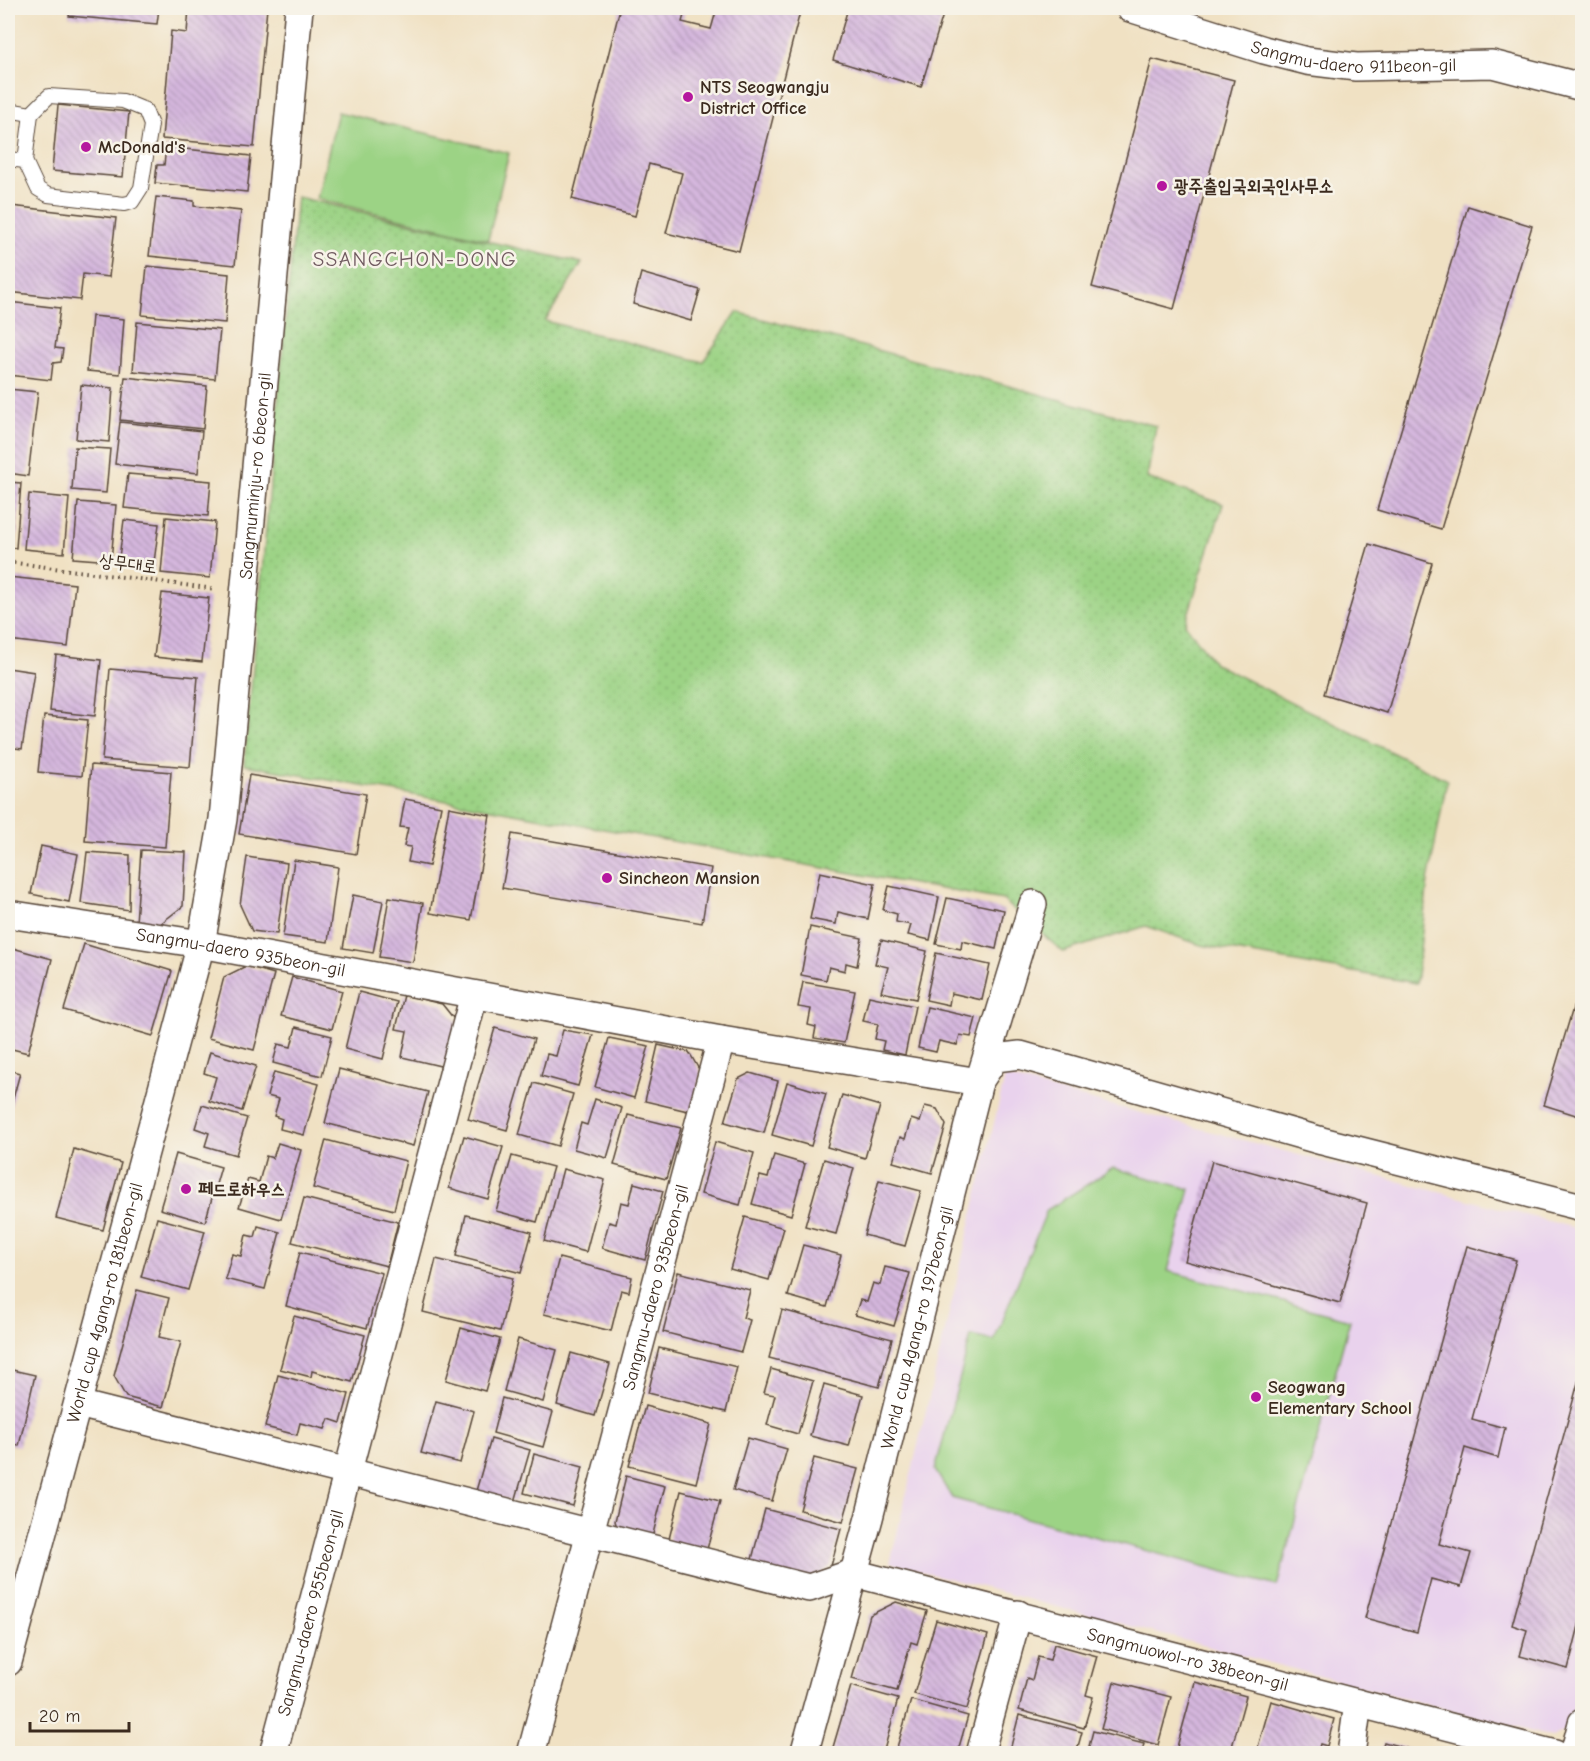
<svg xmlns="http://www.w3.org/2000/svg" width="1590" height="1761" font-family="'Comic Neue','Poor Story',sans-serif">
  <defs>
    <pattern id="park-dots" width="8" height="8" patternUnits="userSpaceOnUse" patternTransform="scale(1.5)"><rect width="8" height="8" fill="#9cd385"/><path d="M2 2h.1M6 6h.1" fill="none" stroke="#87b572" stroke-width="1.8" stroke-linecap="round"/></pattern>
    <pattern id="building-back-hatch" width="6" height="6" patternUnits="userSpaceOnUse" patternTransform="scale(1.5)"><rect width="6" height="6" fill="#d5b7de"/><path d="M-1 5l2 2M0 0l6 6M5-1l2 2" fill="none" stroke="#ae95b3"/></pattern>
  </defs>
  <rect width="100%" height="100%" fill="#f7f3e8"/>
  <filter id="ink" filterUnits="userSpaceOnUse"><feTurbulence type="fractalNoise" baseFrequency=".0167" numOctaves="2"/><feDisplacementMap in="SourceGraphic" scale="12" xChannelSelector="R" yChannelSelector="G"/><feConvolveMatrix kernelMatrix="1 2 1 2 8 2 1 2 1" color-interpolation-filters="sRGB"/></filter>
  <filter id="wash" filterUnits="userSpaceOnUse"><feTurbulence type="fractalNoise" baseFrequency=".008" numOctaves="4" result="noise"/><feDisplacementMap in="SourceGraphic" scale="24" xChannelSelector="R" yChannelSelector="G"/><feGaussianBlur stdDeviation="1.35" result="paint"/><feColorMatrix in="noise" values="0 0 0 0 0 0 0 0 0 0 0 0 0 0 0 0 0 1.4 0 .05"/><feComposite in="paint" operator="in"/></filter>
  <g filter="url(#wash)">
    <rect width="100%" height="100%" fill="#f0e1c3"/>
    <path fill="#e9d2ed" d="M1005 1077 1582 1230V1688L1572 1726 1552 1737 890 1563Z"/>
    <path fill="url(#park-dots)" stroke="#6c7e52" stroke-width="1.5" d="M297 197 582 263 545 321 703 362 737 312 1156 426 1147 478 1223 504 1185 624 1215 664 1447 780 1428 881 1416 983 1201 945 1146 926 1063 952 1003 900 244 765Z"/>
    <g fill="#9cd385" stroke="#6c7e52" stroke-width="1.5">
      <path d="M338 112 509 153 488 240 317 199Z"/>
      <path d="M1113 1168 1190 1189 1168 1271 1350 1320 1277 1586 952 1498 935 1470 971 1336 994 1341 1047 1210Z"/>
    </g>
    <g id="blocks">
      <g fill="url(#building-back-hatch)">
        <path d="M70 8H159L157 24 69 16Z"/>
        <path d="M189 8H267L254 147 162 139 171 31 187 33Z"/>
        <path d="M620 8H686L682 22 711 29 717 8H783L800 12 739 251 666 233 682 173 649 164 635 216 572 199Z"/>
        <path d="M848 8H945L921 87 833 60Z"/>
        <path d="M1152 59 1234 80 1174 309 1092 287Z"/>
        <path d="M58 105 129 112 123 177 52 171Z"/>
        <path d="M166 147 251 156 247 192 155 183 157 165H164Z"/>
        <path d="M156 197 194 201V206L241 211 235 265 149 256Z"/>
        <path d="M11 206 116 218 109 277 83 274 80 300 8 292V236Z"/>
        <path d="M1468 206 1532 226 1441 529 1377 510Z"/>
        <path d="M147 266 229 274 225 323 142 315Z"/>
        <path d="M641 273 700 290 691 321 633 304Z"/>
        <path d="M8 302 60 308 55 348 63 349 61 362 53 363 51 380 8 375Z"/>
        <path d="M92 316 124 319 120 374 87 371Z"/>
        <path d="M137 322 220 330 215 379 133 371Z"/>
        <path d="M125 377 207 386 203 429 120 420Z"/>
        <path d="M81 385 113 388 109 442 76 439Z"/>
        <path d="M8 389 38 392 28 476 8 473Z"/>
        <path d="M120 422 202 431 198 473 115 464Z"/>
        <path d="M75 447 110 449 106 493 72 490Z"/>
        <path d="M128 474 211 481 208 516 124 508Z"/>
        <path d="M8 482 21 483 16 548 8 547Z"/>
        <path d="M29 494 69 498 64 553 24 549Z"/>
        <path d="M78 502 116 505 111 561 73 558Z"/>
        <path d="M166 517 215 522 210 578 161 573Z"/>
        <path d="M124 520 159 524 153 570 118 565Z"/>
        <path d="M1369 544 1432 563 1387 713 1324 694Z"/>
        <path d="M8 577 75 584 68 647 8 640Z"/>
        <path d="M162 593 209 598 202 662 154 657Z"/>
        <path d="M56 655 101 660 95 716 50 711Z"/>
        <path d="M8 668 34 672 22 749 8 747Z"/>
        <path d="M110 669 198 677 190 767 102 760Z"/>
        <path d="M44 716 88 720 82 776 38 772Z"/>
        <path d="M91 765 171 772 165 847 85 841Z"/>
        <path d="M249 775 366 794 356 854 239 834Z"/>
        <path d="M405 799 441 806 429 866 408 862 411 847 404 846 408 828 400 827Z"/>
        <path d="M449 807 490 815 471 920 430 913Z"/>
        <path d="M512 834 711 868 702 923 502 888Z"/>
        <path d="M41 846 78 854 69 902 31 894Z"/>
        <path d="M141 850 186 852 183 906 160 924 136 923Z"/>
        <path d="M87 852 130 855 129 910 81 903Z"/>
        <path d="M247 857 287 863 277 934 252 931 240 905Z"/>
        <path d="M294 860 338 867 328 942 283 936Z"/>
        <path d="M820 872 875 884 868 919 838 912 836 924 810 919Z"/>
        <path d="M889 886 939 897 930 940 908 935 911 925 896 922 897 914 883 910Z"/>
        <path d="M353 895 383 901 373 953 343 948Z"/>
        <path d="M389 897 423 903 413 962 379 957Z"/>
        <path d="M947 898 1004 910 996 949 962 941 961 949 936 944Z"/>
        <path d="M810 927 862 938 857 966 846 963 845 971 829 967 826 980 801 975Z"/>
        <path d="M881 940 927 951 916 999 881 992 888 967 875 964Z"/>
        <path d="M84 944 172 971 153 1036 64 1010Z"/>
        <path d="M9 947 52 959 28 1053 8 1048Z"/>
        <path d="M936 953 990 965 982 1000 951 993 949 1005 926 1000Z"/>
        <path d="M246 966 274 974 254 1050 208 1038 224 977Z"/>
        <path d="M292 977 342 991 332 1029 281 1016Z"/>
        <path d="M1582 978V1117L1544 1105Z"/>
        <path d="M803 982 855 991 844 1043 814 1038 816 1027 808 1025 811 1009 798 1007Z"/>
        <path d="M359 992 397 1002 383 1059 345 1049Z"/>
        <path d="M404 995 442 1004 458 1024 449 1068 402 1057 407 1031 396 1029Z"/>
        <path d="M869 996 915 1006 905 1055 882 1050 884 1041 875 1039 878 1024 863 1021Z"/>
        <path d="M927 1007 976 1018 971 1037 960 1035 957 1045 939 1041 936 1052 918 1048Z"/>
        <path d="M296 1027 332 1036 322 1076 273 1063 278 1044 291 1047Z"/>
        <path d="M495 1028 534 1039 507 1130 468 1119Z"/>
        <path d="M563 1030 593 1035 578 1086 541 1076 547 1054 556 1056Z"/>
        <path d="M609 1038 649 1046 634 1098 595 1087Z"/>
        <path d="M658 1045 689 1052 701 1073 692 1112 645 1101Z"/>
        <path d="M210 1052 256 1066 242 1111 209 1101 216 1077 204 1073Z"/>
        <path d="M339 1069 428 1092 413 1146 325 1123Z"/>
        <path d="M8 1070 20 1073 8 1117Z"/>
        <path d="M274 1072 319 1084 304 1135 280 1129 282 1119 274 1116 279 1099 267 1096Z"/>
        <path d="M750 1073 778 1081 764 1133 725 1122 738 1079Z"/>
        <path d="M787 1082 826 1094 811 1146 772 1135Z"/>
        <path d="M534 1083 573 1094 558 1146 519 1135Z"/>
        <path d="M842 1095 880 1106 865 1158 827 1147Z"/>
        <path d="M595 1099 622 1108 607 1158 574 1149 581 1123 587 1125Z"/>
        <path d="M202 1105 247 1118 236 1155 205 1146 209 1133 195 1128Z"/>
        <path d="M925 1106 937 1109 946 1125 932 1173 893 1162 900 1137 905 1139 911 1119 920 1122Z"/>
        <path d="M628 1115 681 1128 666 1179 614 1165Z"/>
        <path d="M464 1136 503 1147 488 1199 449 1188Z"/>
        <path d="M326 1140 406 1161 394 1210 313 1188Z"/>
        <path d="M715 1142 754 1153 740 1205 701 1194Z"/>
        <path d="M278 1143 301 1150 281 1219 239 1207 248 1179 259 1182 266 1156 273 1158Z"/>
        <path d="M74 1149 121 1163 103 1230 56 1218Z"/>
        <path d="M176 1154 221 1167 205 1222 160 1209Z"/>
        <path d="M774 1155 805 1164 791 1215 752 1204 760 1176 768 1178Z"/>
        <path d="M512 1156 553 1167 537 1222 496 1211Z"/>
        <path d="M824 1159 854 1168 836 1234 805 1226Z"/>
        <path d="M1212 1161 1367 1203 1340 1303 1185 1261Z"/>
        <path d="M563 1169 605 1180 586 1252 544 1241Z"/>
        <path d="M879 1180 921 1191 905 1246 864 1235Z"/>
        <path d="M634 1183 663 1191 645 1260 602 1248 609 1222 616 1224 621 1202 629 1204Z"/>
        <path d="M304 1198 398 1222 387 1266 292 1242Z"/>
        <path d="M466 1215 532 1232 521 1273 456 1256Z"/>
        <path d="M745 1217 784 1228 769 1280 730 1269Z"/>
        <path d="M157 1218 205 1231 188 1290 141 1277Z"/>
        <path d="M258 1226 280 1232 265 1289 225 1279 232 1254 241 1256 246 1235 255 1237Z"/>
        <path d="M803 1245 841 1255 827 1307 788 1296Z"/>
        <path d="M1467 1246 1516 1260 1472 1419 1505 1428 1498 1458 1465 1448 1439 1544 1471 1553 1461 1587 1431 1579 1417 1632 1365 1618Z"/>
        <path d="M300 1252 382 1273 367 1328 286 1306Z"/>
        <path d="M559 1258 632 1277 629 1292 621 1290 611 1331 544 1314Z"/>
        <path d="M436 1259 513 1278 500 1331 423 1312Z"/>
        <path d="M885 1267 910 1273 894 1326 855 1315 860 1300 867 1302 873 1283 880 1285Z"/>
        <path d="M678 1272 750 1290 743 1318 750 1320 741 1352 663 1332Z"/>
        <path d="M137 1290 169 1298 159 1337 181 1342 163 1407 126 1397 114 1376Z"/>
        <path d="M782 1310 892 1339 879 1387 769 1358Z"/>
        <path d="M294 1316 365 1335 352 1382 312 1371 311 1377 280 1369Z"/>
        <path d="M461 1328 500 1339 485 1391 446 1380Z"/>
        <path d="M518 1339 557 1350 543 1402 504 1391Z"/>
        <path d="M659 1348 737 1367 726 1412 648 1393Z"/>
        <path d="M571 1353 610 1364 595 1416 557 1405Z"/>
        <path d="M1582 1368V1614L1568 1669 1520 1656 1527 1630 1512 1625Z"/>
        <path d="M8 1369 35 1375 19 1446 8 1444Z"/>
        <path d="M771 1369 813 1381 798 1434 767 1425 775 1395 764 1393Z"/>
        <path d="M278 1375 349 1394 341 1423 329 1419 325 1429 300 1423 297 1435 265 1427Z"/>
        <path d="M824 1384 863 1395 849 1446 810 1436Z"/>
        <path d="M502 1398 553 1412 543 1447 493 1433Z"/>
        <path d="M436 1401 474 1411 460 1463 421 1453Z"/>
        <path d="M645 1406 711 1424 696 1483 629 1466Z"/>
        <path d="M748 1438 787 1449 772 1501 733 1490Z"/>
        <path d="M491 1439 530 1450 515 1502 476 1491Z"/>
        <path d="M534 1454 583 1467 573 1506 524 1493Z"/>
        <path d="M814 1458 858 1469 843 1522 800 1510Z"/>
        <path d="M626 1476 665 1486 652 1538 618 1530 615 1521Z"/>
        <path d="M681 1491 720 1501 706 1553 668 1543Z"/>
        <path d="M765 1509 841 1529 831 1566 810 1583 750 1567Z"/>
        <path d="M896 1602 927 1611 917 1644 911 1642 897 1691 852 1679 870 1615Z"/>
        <path d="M936 1620 988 1635 967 1709 914 1694Z"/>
        <path d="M1054 1644 1097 1656 1086 1695 1093 1697 1084 1728 1019 1710 1027 1678 1032 1680 1038 1657 1050 1660Z"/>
        <path d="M1114 1682 1171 1697 1158 1745 1101 1729Z"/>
        <path d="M1195 1682 1246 1696 1230 1754H1201L1177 1747Z"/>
        <path d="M851 1686 898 1699 883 1754H831Z"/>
        <path d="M911 1700 968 1716 957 1754H895Z"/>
        <path d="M1271 1701 1334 1719 1327 1746 1320 1744 1317 1754H1256Z"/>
        <path d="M1019 1715 1082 1732 1076 1754H1009Z"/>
        <path d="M1093 1731 1144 1744 1141 1754H1087Z"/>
        <path d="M1384 1742 1423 1753V1754H1380Z"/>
      </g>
    </g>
  </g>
  <g filter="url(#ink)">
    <use href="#blocks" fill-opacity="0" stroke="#564537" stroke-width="1.5"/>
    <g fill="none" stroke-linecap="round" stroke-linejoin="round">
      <g stroke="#564537" stroke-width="16">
        <g id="service">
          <path d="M8 110 31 114 49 96 123 101 145 110 151 125 141 188 132 202 124 204 48 195 38 189 25 161 8 159"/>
          <path d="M25 161 31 114"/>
        </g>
      </g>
      <g stroke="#564537" stroke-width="30">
        <g id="minor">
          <path id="s1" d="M1130 8 1264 50 1307 61 1356 67 1492 64 1582 87"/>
          <path id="s2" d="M8 914 201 944 721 1040 979 1082 995 1058 1020 1055 1322 1141 1582 1207"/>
          <path id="s3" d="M78 1404 809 1588 853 1573 1555 1754"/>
          <path id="s4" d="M8 1662 201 944 223 819 299 8"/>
          <path id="s5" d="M273 1754 474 995"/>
          <path id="s6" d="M531 1754 721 1040"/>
          <path id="s7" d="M804 1754 869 1518 979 1082 1033 904"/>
          <path d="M980 1754 1018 1614"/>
          <path d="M1351 1754 1358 1703"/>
          <path d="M1574 1754 1582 1723"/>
        </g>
      </g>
      <path stroke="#564537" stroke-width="4" stroke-dasharray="1.5 4.5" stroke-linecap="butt" d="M8 562 215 589"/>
      <use href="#service" stroke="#fff" stroke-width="14"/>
      <use href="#minor" stroke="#fff" stroke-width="27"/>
    </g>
  </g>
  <g fill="#b5179e" stroke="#f7f3e8" stroke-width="2">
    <circle cx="688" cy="97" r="6"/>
    <circle cx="86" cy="147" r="6"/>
    <circle cx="1162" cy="186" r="6"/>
    <circle cx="607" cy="878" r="6"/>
    <circle cx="186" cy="1189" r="6"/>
    <circle cx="1256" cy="1397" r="6"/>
  </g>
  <g text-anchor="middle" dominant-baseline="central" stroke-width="5" stroke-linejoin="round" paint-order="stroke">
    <g font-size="18" fill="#3b2a1e" stroke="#f7f3e8">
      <text stroke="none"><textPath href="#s1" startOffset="231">Sangmu-daero 911beon-gil</textPath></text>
      <text stroke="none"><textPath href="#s4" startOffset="1215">Sangmuminju-ro 6beon-gil</textPath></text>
      <text transform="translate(128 564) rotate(7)">상무대로</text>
      <text stroke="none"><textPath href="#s2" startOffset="236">Sangmu-daero 935beon-gil</textPath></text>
      <text stroke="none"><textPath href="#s6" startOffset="483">Sangmu-daero 935beon-gil</textPath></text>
      <text stroke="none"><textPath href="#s4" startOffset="372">World cup 4gang-ro 181beon-gil</textPath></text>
      <text stroke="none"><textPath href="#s7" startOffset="441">World cup 4gang-ro 197beon-gil</textPath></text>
      <text stroke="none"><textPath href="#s5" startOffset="146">Sangmu-daero 955beon-gil</textPath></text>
      <text stroke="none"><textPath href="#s3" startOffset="1146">Sangmuowol-ro 38beon-gil</textPath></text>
    </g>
    <g font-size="18" font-weight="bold" fill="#3b2a1e" stroke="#f7f3e8" text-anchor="start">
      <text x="700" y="87">NTS Seogwangju<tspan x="700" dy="21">District Office</tspan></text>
      <text x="98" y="147">McDonald's</text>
      <text x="1174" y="186">광주출입국외국인사무소</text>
      <text x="619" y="878">Sincheon Mansion</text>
      <text x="198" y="1189">페드로하우스</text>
      <text x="1268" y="1387">Seogwang<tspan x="1268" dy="21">Elementary School</tspan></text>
    </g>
    <g font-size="21" letter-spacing="1.5" fill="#715b61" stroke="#f7f3e8">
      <text x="415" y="259">SSANGCHON-DONG</text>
    </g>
  </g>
  <rect width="1590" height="1761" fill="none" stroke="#f7f3e8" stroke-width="30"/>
  <path d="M30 1722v9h99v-9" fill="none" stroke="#3b2a1e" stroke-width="3"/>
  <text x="39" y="1722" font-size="18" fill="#3b2a1e" stroke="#f7f3e8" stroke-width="4.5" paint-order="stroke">20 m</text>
</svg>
